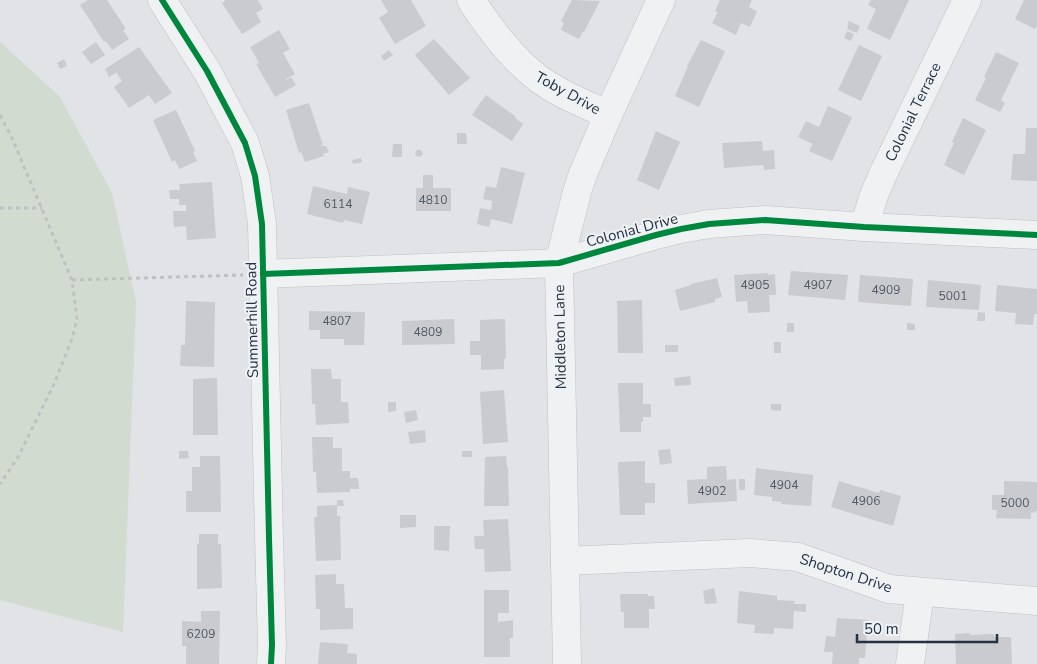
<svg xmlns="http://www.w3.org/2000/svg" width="1037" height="664" font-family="'Nunito Sans',sans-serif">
  <rect width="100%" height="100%" fill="#e1e3e6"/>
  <path fill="#d2dbd0" d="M0 42 60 97 112 193 136 302 123 632 0 600Z"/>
  <g fill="#c9cbce">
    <path d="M88 0H107L126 29 123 30 129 39 112 50 106 41 104 42 80 5Z"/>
    <path d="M224 0H258L263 9 256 13 261 22 242 34 222 3 225 1Z"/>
    <path d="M381 0H411L426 26 395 44 379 18 388 12Z"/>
    <path d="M572 0 600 1 584 32 583 31 579 39 561 30 564 23 561 21Z"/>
    <path d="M720 0H752L749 7 757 11 750 27 741 23 736 35 712 23 718 12 715 11Z"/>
    <path d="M871 0H909L890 40 867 29 876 9 868 5Z"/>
    <path d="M1024 0H1037V25L1035 29 1015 19Z"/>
    <path d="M849 21 860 26 857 33 847 29Z"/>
    <path d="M279 30 290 49 283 53 295 74 286 79 287 80 291 77 296 85 275 97 256 64 259 63 250 47Z"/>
    <path d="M847 31 854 34 851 41 844 38Z"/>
    <path d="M434 39 470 78 449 95 415 55Z"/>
    <path d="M701 40 725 51 699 107 675 96 688 66H687Z"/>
    <path d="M96 42 105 55 91 64 82 52Z"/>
    <path d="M859 45 882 56 861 101 838 90Z"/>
    <path d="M139 47 172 93 155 104 149 95 129 108 114 87 122 81 113 68 116 73 109 77 105 69Z"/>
    <path d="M389 50 393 55 384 61 381 56Z"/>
    <path d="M996 52 1019 63 1001 100 1005 103 1000 112 975 100 986 78 984 77Z"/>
    <path d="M64 59 67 66 60 69 57 63Z"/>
    <path d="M486 95 516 117 515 118 523 124 512 141 472 115Z"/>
    <path d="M309 103 323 145 320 146H326L329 152 323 154 324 156 305 162 301 152 299 153 286 110Z"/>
    <path d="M828 106 852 117 832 161 809 151 813 144 798 137 806 121 819 127Z"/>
    <path d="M176 110 195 151 193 152 197 161 179 169 175 160 172 162 153 120Z"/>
    <path d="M963 118 986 130 964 175 944 165 954 143 952 142Z"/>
    <path d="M1026 128H1037V181L1011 180 1013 154H1025Z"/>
    <path d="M656 131 680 142 659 190 637 180Z"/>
    <path d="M457 133H466L467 144H457Z"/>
    <path d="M762 141 763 151 774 150 775 169 764 170 763 165 724 168 722 143Z"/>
    <path d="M393 144H402V157H392Z"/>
    <path d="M418 149 422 151 423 154 420 157 416 156 415 152Z"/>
    <path d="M361 158 362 162 353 164 352 160Z"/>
    <path d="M501 167 525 173 512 224 491 219 489 227 477 224 480 208 491 210 492 201 483 199 486 186 496 188Z"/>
    <path d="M423 175H433V188H451V211H416V188H423Z"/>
    <path d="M212 182 216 238 187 240 186 226 174 227 173 211H186V205H179V199H170L169 190H180L179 184Z"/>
    <path d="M313 186 347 194 348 187 370 192 362 224 344 220 343 223 307 214Z"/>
    <path d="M791 271 848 275 845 300 788 295Z"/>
    <path d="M768 273V275L775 274 776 295H769L770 312 748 313 747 301 736 302 734 275Z"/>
    <path d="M860 275 913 279 911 306 858 302Z"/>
    <path d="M717 278 722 297 715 299V302L680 311 675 290 691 285V284Z"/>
    <path d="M928 280 981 285 979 310 926 307Z"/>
    <path d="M997 285 1037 289V314H1034L1033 325 1015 324 1016 313 995 311Z"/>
    <path d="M642 300 643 353H618L617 301Z"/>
    <path d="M186 301 215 302 214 367 180 366 181 345H185Z"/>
    <path d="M309 311 365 312 364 345H344V339H320V330H309Z"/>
    <path d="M978 312 985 313V321H977Z"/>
    <path d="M454 319 455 344 402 345V321Z"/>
    <path d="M505 319 506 358 504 359V369L481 370V355H470V341H480V320Z"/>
    <rect x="787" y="323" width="7" height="9"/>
    <path d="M907 323 915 324V330H907Z"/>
    <rect x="774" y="342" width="7" height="11"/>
    <rect x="665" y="345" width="13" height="7"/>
    <path d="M311 369H331L332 379H341V402H348L349 423 316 425 315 404H312Z"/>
    <path d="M690 376 691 385 675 386 674 378Z"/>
    <path d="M217 378 218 435H193V379Z"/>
    <path d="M618 383H643V404H651V417H643V422H641V432H620Z"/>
    <path d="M504 390 508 442 483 444 480 392Z"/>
    <path d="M388 402H396V411L388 412Z"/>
    <path d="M771 404H781V411L771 410Z"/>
    <path d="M416 410 418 420 406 423 404 412Z"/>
    <path d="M425 430 426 442 410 444 408 432Z"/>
    <path d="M312 437H333V448H342V471H350V478H358L359 489H350V492L317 493 316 472H313Z"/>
    <path d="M670 449 672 463 660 465 658 450Z"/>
    <path d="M179 451H188L189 458 179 459Z"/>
    <rect x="462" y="451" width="10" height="6"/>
    <path d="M200 456H220L221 512H186V491H192V467H200Z"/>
    <path d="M506 456 507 467H508L509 506H484L485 457Z"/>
    <path d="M645 461V483H655V503H645V515H620L618 462Z"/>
    <path d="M726 466 727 480 736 479 737 501 688 504 687 480 707 479V467Z"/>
    <path d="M756 468 813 475 811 506 781 504 782 502 772 501V497L754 495Z"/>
    <rect x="739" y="479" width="6" height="11"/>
    <path d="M839 481 879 493 880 490 901 496 893 526 831 507Z"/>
    <path d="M1004 481 1037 482V511L1031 513V519L996 518 997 510H992V495H1004Z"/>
    <path d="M337 500H343L344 506H337Z"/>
    <path d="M337 505V516H340L341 560 316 561 314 517H317V506Z"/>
    <path d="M400 515H416V527L400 528Z"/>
    <path d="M508 519 511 571 485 572 484 549H475L474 536H484L483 520Z"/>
    <path d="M434 526H450L449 551 434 550Z"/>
    <path d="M199 534H218V544H221L222 588 197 589V544H199Z"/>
    <path d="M336 574V584H344L345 608H353V629L320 630V609H316L315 575Z"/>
    <path d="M714 588 717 603 705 604 703 591Z"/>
    <path d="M484 590H509V613H498V622L513 620V638H510V657H484Z"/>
    <path d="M739 591 777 596V600L795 601 794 604H806V612L794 611 793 629 774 628V634L754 633 755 625 737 623Z"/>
    <path d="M620 594H648V596H654L655 609H649V628H624V612H621Z"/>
    <path d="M201 611H220L219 664H186V646H182V621L201 622Z"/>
    <path d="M837 618 868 620 865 658H859V664H832L833 652H824L826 636 835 637Z"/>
    <path d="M970 633V635L994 634V637H1011L1012 664H956L955 634Z"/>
    <path d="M320 642 348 644 347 653 357 654V664H318Z"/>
  </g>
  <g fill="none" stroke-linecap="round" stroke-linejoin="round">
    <g stroke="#bfc1c4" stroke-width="29">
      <g id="minor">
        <path d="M162 0 207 71 245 143 255 176 262 224 269 538 272 645 271 664"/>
        <path d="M471 0C489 28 512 59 539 79 559 94 585 104 608 115"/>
        <path d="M864 227 874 195 884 172 967 0"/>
        <path d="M263 274 559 263 656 235 681 229 709 224 765 220 864 227 1037 235"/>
        <path d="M565 561 750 553 798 557 889 589 1037 601"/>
        <path d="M567 664 559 263 577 192 583 174 608 115 661 0"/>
        <path d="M910 664 920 593"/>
      </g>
    </g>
    <g stroke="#bfc2c5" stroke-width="3" stroke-dasharray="4 4" stroke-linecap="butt">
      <path d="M0 115 11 136 72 280 77 319 72 339 54 384 18 457 0 484"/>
      <path d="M0 208H42"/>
      <path d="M72 280 243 275"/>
    </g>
    <use href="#minor" stroke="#f0f1f3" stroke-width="28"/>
    <g stroke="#eef2f6" stroke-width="9">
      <g id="cycleway">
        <path d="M162 0 207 71 245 143 255 176 262 224 269 538 272 645 271 664"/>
        <path d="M263 274 559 263 656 235 681 229 709 224 765 220 864 227 1037 235"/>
      </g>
    </g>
    <use href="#cycleway" stroke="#00873e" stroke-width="6"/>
  </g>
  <g text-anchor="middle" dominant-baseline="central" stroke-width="4" stroke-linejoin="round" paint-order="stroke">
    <g font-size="12" fill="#505965">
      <text x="433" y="200">4810</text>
      <text x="338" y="204">6114</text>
      <text x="755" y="285">4905</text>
      <text x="818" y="285">4907</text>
      <text x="886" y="290">4909</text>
      <text x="953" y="296">5001</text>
      <text x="337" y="321">4807</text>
      <text x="428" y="332">4809</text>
      <text x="784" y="485">4904</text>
      <text x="712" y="491">4902</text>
      <text x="866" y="501">4906</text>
      <text x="1015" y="503">5000</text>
      <text x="201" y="634">6209</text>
    </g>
    <g font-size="15" fill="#263241" stroke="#eef2f6">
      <text transform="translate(568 93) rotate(29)">Toby Drive</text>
      <text transform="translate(913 112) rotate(-64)">Colonial Terrace</text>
      <text transform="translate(632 230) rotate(-15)">Colonial Drive</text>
      <text transform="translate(252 320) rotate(-91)">Summerhill Road</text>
      <text transform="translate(560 337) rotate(-91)">Middleton Lane</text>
      <text transform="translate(846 573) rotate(18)">Shopton Drive</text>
    </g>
  </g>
  <path d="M857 634v8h140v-8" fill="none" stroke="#263241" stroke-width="2.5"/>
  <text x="864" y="634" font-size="15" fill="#263241" stroke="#eef2f6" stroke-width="4" paint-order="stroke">50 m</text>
</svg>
